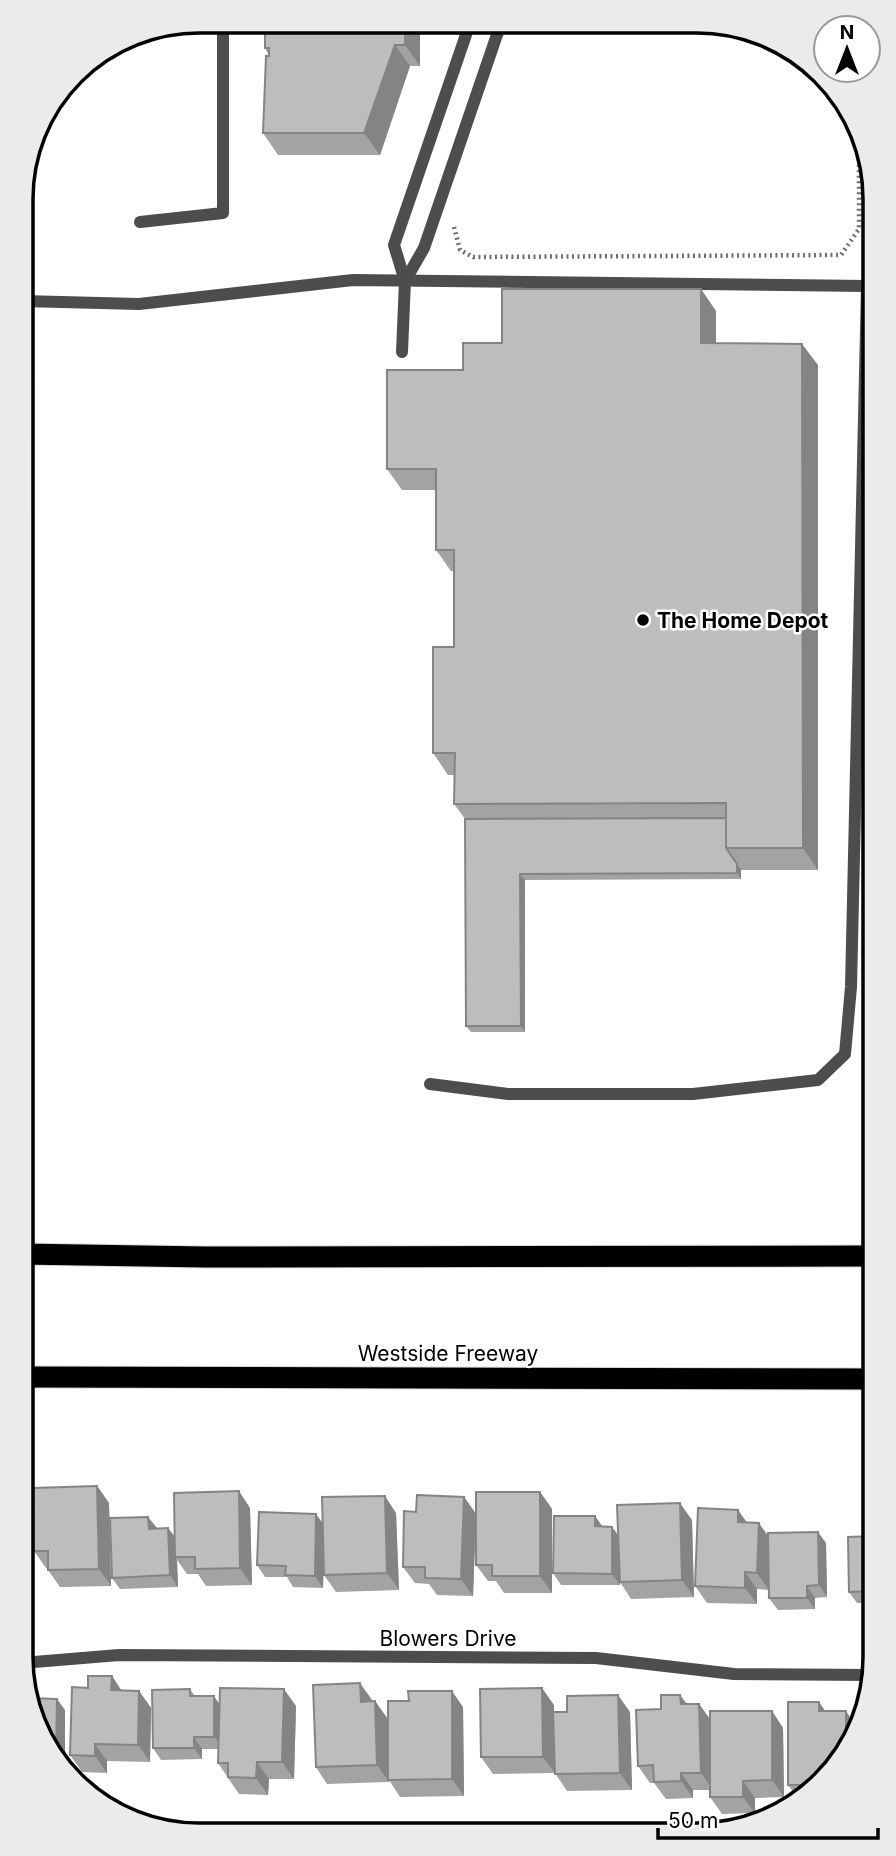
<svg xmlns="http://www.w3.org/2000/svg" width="896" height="1856" font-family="Inter,sans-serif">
  <rect width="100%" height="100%" fill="#fff"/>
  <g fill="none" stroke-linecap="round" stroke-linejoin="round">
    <g stroke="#dbdbdb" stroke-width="23">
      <g id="highway">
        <path d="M21 1254 205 1257 875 1256"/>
        <path d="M21 1377 875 1379"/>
      </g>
    </g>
    <path stroke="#6f6f6f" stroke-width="4.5" stroke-dasharray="2 3.5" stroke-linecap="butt" d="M454 227 460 250 473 257 841 255 859 229V132"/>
    <g stroke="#4d4d4d" stroke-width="12">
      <path d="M140 222 223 213V21"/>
      <path d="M405 281 424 248 501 23"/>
      <path d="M22 301 139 304 353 280 867 286"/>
      <path d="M402 352 405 281 394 245 470 23"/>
      <path d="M430 1084 508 1094H693L818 1080 845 1054 851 987 867 286 875 270"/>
      <path d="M22 1663 119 1655 596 1658 734 1674 872 1675"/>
    </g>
    <use href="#highway" stroke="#000" stroke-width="21"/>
  </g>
  <g fill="#a3a3a3">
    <path d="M265 21 420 22V66H410L380 155H278L263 133 269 56 265 48Z"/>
    <path d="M716 311V343L818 365V870H741V879L525 880V1032H471L466 1026 465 819 454 804 455 775H448L433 753 454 647V571H451L436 550V490H402L387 469 463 370 502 343Z"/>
    <path d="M97 1486 109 1503 111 1586 60 1587 48 1570V1568H46L34 1551Z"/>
    <path d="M540 1492 552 1509V1593H504L496 1581H488L476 1565Z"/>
    <path d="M464 1497 476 1514 473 1596 437 1595 429 1584 415 1583 403 1567 416 1512Z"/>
    <path d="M250 1508 252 1585 206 1586 198 1574H187L177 1560 178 1587 120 1589 112 1578 157 1528H168L175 1537Z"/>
    <path d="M396 1513 399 1590 336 1592 324 1575V1558L323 1588 293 1587 287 1577H265L257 1565 323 1523Z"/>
    <path d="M595 1516 602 1526 612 1527 618 1535 692 1520 694 1597 631 1599 620 1582V1585H561L553 1573Z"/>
    <path d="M21 1517H23L32 1529 30 1586H21Z"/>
    <path d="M747 1522 768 1537 826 1543 827 1597 815 1598V1609L778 1610 769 1598V1590L757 1589V1604L707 1603 695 1586Z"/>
    <path d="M875 1536V1603H857L849 1592Z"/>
    <path d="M112 1676 121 1690 139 1691 151 1708 150 1762 107 1761V1773L82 1772 70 1755 88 1688Z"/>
    <path d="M190 1689 195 1696 220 1705 296 1706 294 1779H269L268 1795 239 1794 218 1763 219 1749H202V1759L161 1760 153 1748Z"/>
    <path d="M680 1695 687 1704H699L710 1719 772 1711 783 1728 784 1797 755 1798V1813L722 1814 710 1797V1790H693V1798L666 1799 654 1783H650L638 1766 661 1709Z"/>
    <path d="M372 1700V1701H375L387 1718 388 1758 463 1707 464 1796 400 1797 389 1780V1782L327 1784 316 1767Z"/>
    <path d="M554 1705V1712H630L632 1790 567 1791 555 1773 493 1774 481 1757Z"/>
    <path d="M838 1766 796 1796 788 1785Z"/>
  </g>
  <g fill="#848484">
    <path d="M405 22H420V66L405 45Z"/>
    <path d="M395 45 410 66 380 155 364 133Z"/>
    <path d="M701 289 716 311V364L701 343Z"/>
    <path d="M802 344 818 365V870L803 848Z"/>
    <path d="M737 864 741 870V879L737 873Z"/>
    <path d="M520 874 525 880V1032L521 1026Z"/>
    <path d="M97 1486 109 1503 111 1586 99 1569Z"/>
    <path d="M239 1491 250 1508 252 1585 240 1568Z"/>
    <path d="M540 1492 552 1509V1593L540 1576Z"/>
    <path d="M385 1496 396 1513 399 1590 387 1573Z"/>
    <path d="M464 1497 476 1514 473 1596 461 1579Z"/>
    <path d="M680 1503 692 1520 694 1597 682 1580Z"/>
    <path d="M738 1510 750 1527 738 1522Z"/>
    <path d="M316 1514 324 1525 323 1588 315 1576Z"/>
    <path d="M595 1516 603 1528 595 1526Z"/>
    <path d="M23 1517 32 1529 30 1586 21 1574Z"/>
    <path d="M148 1517 157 1528 149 1529Z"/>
    <path d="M759 1523 770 1539 769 1590 757 1573Z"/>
    <path d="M612 1527 620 1538V1585L612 1574Z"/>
    <path d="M168 1528 176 1539 175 1557 177 1560 178 1587 170 1575Z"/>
    <path d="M818 1532 826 1543 827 1597 819 1585Z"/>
    <path d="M745 1572 757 1589V1604L745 1588Z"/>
    <path d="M807 1586 815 1598V1609L807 1598Z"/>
    <path d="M112 1676 123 1693 111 1690Z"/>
    <path d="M360 1683 372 1700 373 1719 361 1702Z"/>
    <path d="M542 1688 554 1705 555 1773 543 1757Z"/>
    <path d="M284 1689 296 1706 294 1779 282 1762Z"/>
    <path d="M139 1691 151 1708 150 1762 138 1745Z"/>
    <path d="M452 1691 463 1707 464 1796 452 1779Z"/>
    <path d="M618 1695 630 1712 632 1790 620 1773Z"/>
    <path d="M680 1695 692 1712 681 1704Z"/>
    <path d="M214 1696 222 1708 223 1749 214 1737Z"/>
    <path d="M57 1699 65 1710V1765L56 1753Z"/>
    <path d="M375 1701 387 1718 389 1782 377 1765Z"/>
    <path d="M819 1702 831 1719 819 1711Z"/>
    <path d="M699 1704 711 1721 713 1790 701 1773Z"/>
    <path d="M772 1711 783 1728 784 1797 772 1780Z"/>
    <path d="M846 1711 854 1723 846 1745Z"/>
    <path d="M194 1737 202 1749V1759L194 1748Z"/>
    <path d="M95 1744 107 1761V1773L95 1756Z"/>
    <path d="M257 1762 269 1779 268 1795 256 1778Z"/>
    <path d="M681 1773 693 1790V1798L681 1781Z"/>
    <path d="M743 1781 755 1798V1813L743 1797Z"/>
  </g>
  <g fill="#bdbdbd" stroke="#848484" stroke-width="2">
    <path d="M265 21 405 22V45H395L364 133H263L266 56H269V48H265Z"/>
    <path d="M502 289H701V343L802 344 803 848H726V803L454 804 455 753H433V647H454V550H436V469H387V370H463V343H502Z"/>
    <path d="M726 818V848L737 864V873L520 874 521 1026H466L465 819Z"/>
    <path d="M97 1486 99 1569 48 1570V1551H34L33 1488Z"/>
    <path d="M239 1491 240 1568 195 1569V1557H175L174 1493Z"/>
    <path d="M476 1492H540V1576H492V1565H476Z"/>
    <path d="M417 1495 464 1497 461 1579 425 1578V1567H403L404 1511 416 1512Z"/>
    <path d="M385 1496 387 1573 324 1575 322 1497Z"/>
    <path d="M680 1503 682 1580 620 1582 617 1505Z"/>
    <path d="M698 1508 738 1510V1522L759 1523 757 1573 745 1572V1588L695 1586Z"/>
    <path d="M259 1512 316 1514 315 1576 285 1575 286 1566 257 1565Z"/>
    <path d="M554 1516H595V1526L612 1527V1574L553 1573Z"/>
    <path d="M21 1517H23L21 1574Z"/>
    <path d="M148 1517 149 1529 168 1528 170 1575 112 1578 110 1518Z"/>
    <path d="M818 1532 819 1585 807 1586V1598H769L768 1533Z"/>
    <path d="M875 1536V1591L849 1592 848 1537Z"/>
    <path d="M88 1676H112L111 1690 139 1691 138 1745 95 1744V1756L70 1755 72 1687 88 1688Z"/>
    <path d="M360 1683 361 1702 375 1701 377 1765 316 1767 313 1685Z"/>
    <path d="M220 1688 284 1689 282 1762H257L256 1778 228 1777V1763H218Z"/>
    <path d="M542 1688 543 1757H481L480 1689Z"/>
    <path d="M190 1689V1696H214V1737H194V1748H153L152 1690Z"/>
    <path d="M408 1691H452V1779L388 1780V1701H409Z"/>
    <path d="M618 1695 620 1773 555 1774 553 1712H567V1696Z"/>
    <path d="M661 1695H680L681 1704H699L701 1773H681V1781L654 1782 653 1765 638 1766 636 1710 661 1709Z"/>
    <path d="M28 1698 57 1699 56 1753 30 1714Z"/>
    <path d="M788 1702H819V1711H846V1745L838 1766 811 1785H788Z"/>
    <path d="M710 1711H772V1780L743 1781V1797H710Z"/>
    <path d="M296 1824 298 1832H262Z"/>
  </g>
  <circle fill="#000" stroke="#fff" stroke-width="2.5" cx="643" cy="620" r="7"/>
  <g text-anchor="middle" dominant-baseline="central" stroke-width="5" stroke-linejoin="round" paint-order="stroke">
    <g font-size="21" font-weight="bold" fill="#000" stroke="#fff" text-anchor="start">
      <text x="657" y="620">The Home Depot</text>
    </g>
    <g font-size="21" fill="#000" stroke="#fff">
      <text x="448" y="1353">Westside Freeway</text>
      <text x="448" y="1638">Blowers Drive</text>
    </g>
  </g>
  <path d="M0 0H896V1856H0ZM199 33H697A166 166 0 0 1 863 199V1657A166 166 0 0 1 697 1823H199A166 166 0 0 1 33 1657V199A166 166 0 0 1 199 33Z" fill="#ebebeb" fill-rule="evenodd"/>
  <path fill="none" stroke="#000" stroke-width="3.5" d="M199 33H697A166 166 0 0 1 863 199V1657A166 166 0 0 1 697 1823H199A166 166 0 0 1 33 1657V199A166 166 0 0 1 199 33Z"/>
  <g transform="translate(847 49)"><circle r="33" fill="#ffffff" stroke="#999999" stroke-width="2"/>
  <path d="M0-5L12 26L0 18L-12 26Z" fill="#000000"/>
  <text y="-10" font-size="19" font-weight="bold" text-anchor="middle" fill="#000000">N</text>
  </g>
  <path d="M658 1828v10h220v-10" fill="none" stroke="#000000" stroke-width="3.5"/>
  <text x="668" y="1828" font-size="21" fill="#000000" stroke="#ffffff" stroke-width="5" paint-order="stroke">50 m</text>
</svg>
